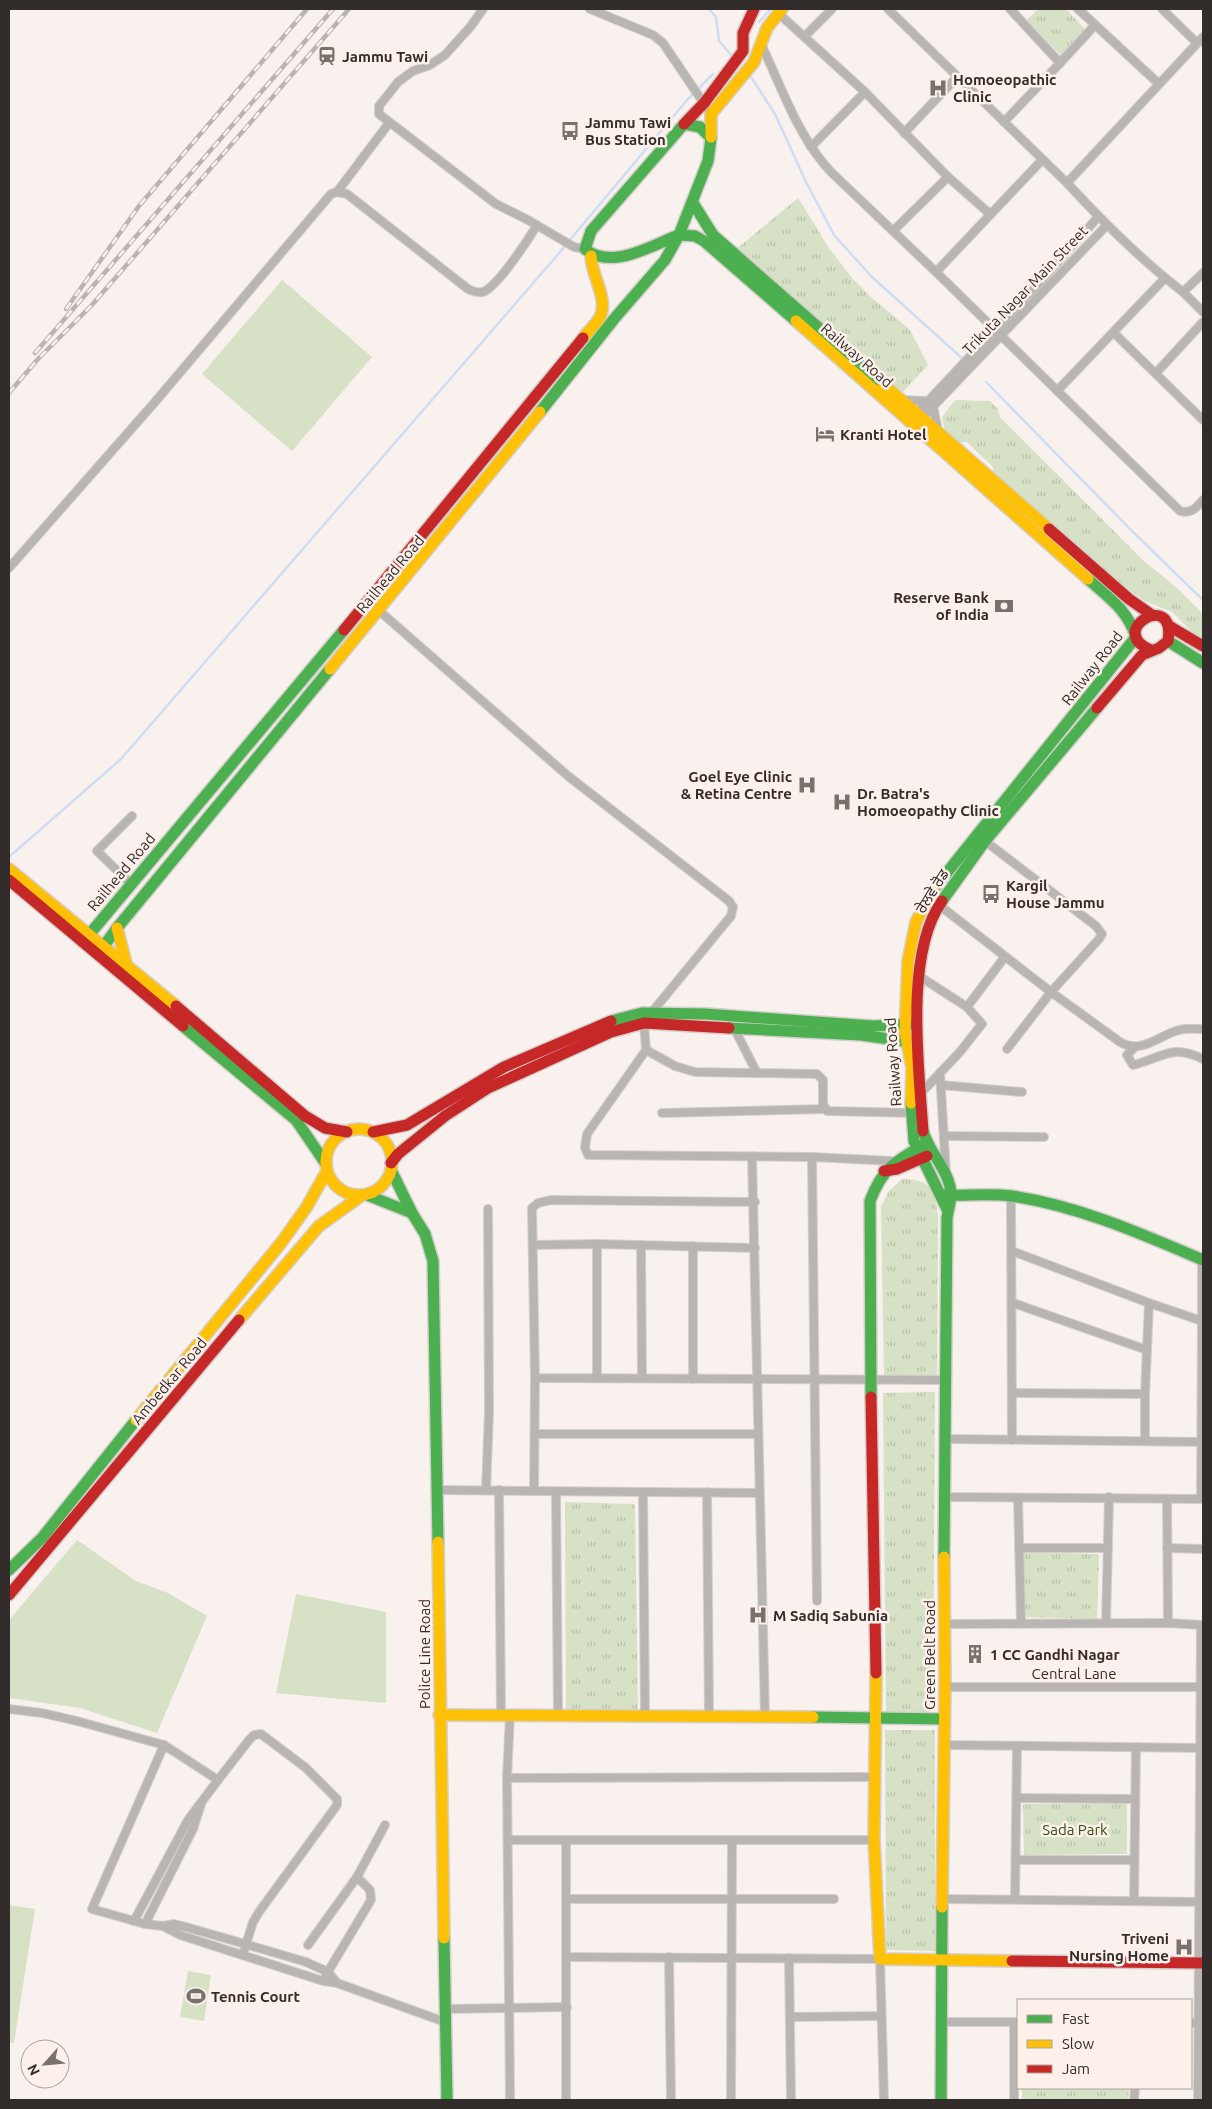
<svg xmlns="http://www.w3.org/2000/svg" width="1212" height="2109" font-family="Ubuntu,'Noto Sans Gurmukhi',sans-serif">
  <defs>
    <pattern id="park-tufts" width="24" height="20" patternUnits="userSpaceOnUse" patternTransform="scale(1.25)"><rect width="24" height="20" fill="#d6e1c5"/><path d="M3 7l-1-3M5 7V3M7 7l1-3M15 17l-1-3M17 17v-4M19 17l1-3" fill="none" stroke="#b8c1a9"/></pattern>
  </defs>
  <rect width="100%" height="100%" fill="#f9f1ee"/>
  <g fill="#d6e1c5">
    <path d="M282 280 372 357 292 451 202 374Z"/>
    <path d="M77 1540 136 1581 168 1593 207 1616 157 1733 80 1708 9 1698V1620Z"/>
    <path d="M296 1594 386 1612V1703L276 1693Z"/>
    <path d="M9 1905 35 1909 14 2043H9Z"/>
    <path d="M188 1971 211 1975 204 2021 180 2017Z"/>
  </g>
  <g fill="url(#park-tufts)">
    <path d="M1038 9H1066L1087 31 1062 56 1026 21Z"/>
    <path d="M798 198 829 248 852 278 871 297 910 330 928 365 900 395 735 250Z"/>
    <path d="M955 400 990 401 998 409 1000 417 1146 563 1175 586 1203 614V643L1172 612 1145 601 1106 573 993 477V467L967 442 956 443 945 431 942 417Z"/>
    <path d="M902 1179C930 1179 934 1189 938 1215L937 1378 884 1377 881 1207 888 1192Z"/>
    <path d="M935 1392 933 1715 886 1716 883 1393Z"/>
    <path d="M565 1502 635 1504 638 1717 566 1715Z"/>
    <path d="M1024 1552 1099 1554 1097 1619 1023 1617Z"/>
    <path d="M885 1730H935V1951L886 1950Z"/>
    <path d="M1127 1803V1854L1024 1855 1023 1804Z"/>
    <path d="M1022 2088H1129L1128 2100H1022Z"/>
  </g>
  <g fill="none" stroke-linecap="round" stroke-linejoin="round">
    <g stroke="#ceddf3" stroke-width="2.5">
      <path d="M709 9 716 17 719 41 733 57"/>
      <path d="M759 22 771 9"/>
      <path d="M749 74 775 114 806 182 834 235 871 276 964 360"/>
      <path d="M986 382 1133 532 1203 600"/>
      <path d="M9 857 121 759 554 259 688 99 713 74"/>
    </g>
    <g stroke="#d4cfcc" stroke-width="10">
      <g id="street">
        <path d="M483 9 471 26 445 55 430 65 413 71 398 82 379 106V114L496 204 528 220 574 247 585 249"/>
        <path d="M590 9 653 35 663 43 711 114"/>
        <path d="M888 9 1067 183"/>
        <path d="M1078 9 1158 83"/>
        <path d="M1162 9 1197 43"/>
        <path d="M778 13 865 92 948 177 990 214"/>
        <path d="M805 36 832 9"/>
        <path d="M1203 37 1067 183C1103 222 1141 260 1183 292L1203 273"/>
        <path d="M761 44C782 88 798 137 831 172L936 272 1180 511C1191 514 1196 508 1203 500"/>
        <path d="M1060 63 1095 25"/>
        <path d="M1004 122 1060 63 1010 9"/>
        <path d="M904 133 957 77"/>
        <path d="M811 147 865 92"/>
        <path d="M337 192 389 123"/>
        <path d="M893 231 948 177"/>
        <path d="M936 272 1042 160"/>
        <path d="M1183 292 1203 312"/>
        <path d="M1114 333 1203 420"/>
        <path d="M1156 373 1203 322"/>
        <path d="M1057 391 1165 278"/>
        <path d="M901 400 928 401"/>
        <path d="M933 406 938 431"/>
        <path d="M915 415 1041 281 1098 217"/>
        <path d="M920 420 1107 225"/>
        <path d="M9 568 155 402 331 194 337 192 347 194 468 289C472 291 477 293 483 292 498 286 528 240 537 225"/>
        <path d="M368 601 568 776 729 901 733 907 731 916 652 1012"/>
        <path d="M131 884 97 851 132 816"/>
        <path d="M939 905 1051 992 1099 939 1102 934 1096 926 985 841"/>
        <path d="M919 976 967 1007 982 1024 959 1053 921 1093"/>
        <path d="M967 1007 1004 958"/>
        <path d="M644 1023 646 1050 675 1066 695 1072 817 1074 823 1080V1104L827 1111 915 1113"/>
        <path d="M734 1028 757 1073"/>
        <path d="M1135 1047 1127 1055 1133 1065C1162 1058 1172 1043 1203 1059"/>
        <path d="M1007 1049 1051 992 1120 1042C1142 1055 1159 1035 1179 1030 1187 1028 1196 1029 1203 1029"/>
        <path d="M646 1050 587 1134 585 1148 588 1155 812 1157 893 1161"/>
        <path d="M940 1073 946 1174"/>
        <path d="M941 1085 1022 1092"/>
        <path d="M662 1113 825 1109"/>
        <path d="M944 1136 1044 1137"/>
        <path d="M752 1156 765 1716"/>
        <path d="M812 1157 817 1601"/>
        <path d="M1011 1196 1012 1440"/>
        <path d="M755 1202 551 1200 538 1203 532 1208 535 1378 945 1380"/>
        <path d="M597 1244V1378"/>
        <path d="M533 1245 597 1244 755 1248"/>
        <path d="M641 1245 642 1378"/>
        <path d="M693 1246V1379"/>
        <path d="M1012 1251 1149 1303"/>
        <path d="M1013 1303 1147 1350"/>
        <path d="M1012 1393 1145 1394 1149 1303 1202 1321V1260"/>
        <path d="M1145 1394V1440"/>
        <path d="M535 1434H757"/>
        <path d="M945 1439 1203 1442"/>
        <path d="M438 1490 759 1493"/>
        <path d="M486 1490 489 1412 488 1209"/>
        <path d="M499 1490 501 1715"/>
        <path d="M534 1491 535 1378"/>
        <path d="M556 1491 558 1715"/>
        <path d="M643 1492 645 1715"/>
        <path d="M707 1492 709 1715"/>
        <path d="M944 1497 1203 1499"/>
        <path d="M1018 1498 1021 1623"/>
        <path d="M1167 1499 1168 1623"/>
        <path d="M1201 1499 1202 1321"/>
        <path d="M1019 1548H1108"/>
        <path d="M1167 1548 1203 1549"/>
        <path d="M1106 1623 1109 1497"/>
        <path d="M944 1624 1168 1623 1203 1625"/>
        <path d="M945 1687H1203"/>
        <path d="M9 1709 42 1713 77 1721 164 1745 218 1780 188 1820 134 1921"/>
        <path d="M510 1715 507 1778 510 2100"/>
        <path d="M164 1745 92 1909 145 1924 163 1926 174 1924 186 1927 245 1944 306 1962 328 1972 337 1983"/>
        <path d="M943 1745 1203 1748"/>
        <path d="M507 1778 874 1777"/>
        <path d="M218 1780 249 1740 254 1735 261 1734 306 1768 337 1799V1805L259 1912 253 1922 243 1954"/>
        <path d="M1017 1798 1134 1799"/>
        <path d="M508 1840H874"/>
        <path d="M1016 1860H1134"/>
        <path d="M567 1899H834"/>
        <path d="M942 1899 1203 1902"/>
        <path d="M1015 1899 1017 1746"/>
        <path d="M1134 1901 1136 1747"/>
        <path d="M145 1924 193 1829 201 1804"/>
        <path d="M163 1926 180 1935 323 1981 337 1983 445 2022"/>
        <path d="M308 1945 357 1877 385 1825"/>
        <path d="M566 1957 880 1959 884 2100"/>
        <path d="M669 1957 671 2100"/>
        <path d="M789 1958 791 2100"/>
        <path d="M326 1975 371 1900 370 1890 357 1877"/>
        <path d="M445 2009 567 2007"/>
        <path d="M790 2017 881 2016"/>
        <path d="M940 2022H1018"/>
        <path d="M1014 2022V2100"/>
        <path d="M1191 2023H1203"/>
        <path d="M566 2100V1840"/>
        <path d="M731 2100 732 1840"/>
        <path d="M1134 2100 1135 2088"/>
        <path d="M1198 2100 1201 1625"/>
      </g>
    </g>
    <g stroke="#d4cfcc" stroke-width="14">
      <g id="fast">
        <path d="M711 137V138L708 161 679 235C652 245 612 271 585 249L591 231 684 124 700 127 711 138"/>
        <path d="M693 203 713 235 883 384"/>
        <path d="M540 412 614 319 665 260 679 235 695 236 704 241 796 321"/>
        <path d="M1168 641 1203 663"/>
        <path d="M933 890 1136 637C1127 609 1109 598 1088 579"/>
        <path d="M942 901 985 841 1097 708"/>
        <path d="M83 942 344 630"/>
        <path d="M98 954 117 928 330 669"/>
        <path d="M611 1021 642 1013 706 1014 873 1026 911 1024"/>
        <path d="M183 1026 296 1120 326 1164"/>
        <path d="M729 1028 861 1035 911 1042"/>
        <path d="M911 1103 914 1141 947 1209"/>
        <path d="M923 1131C929 1153 950 1171 951 1194 951 1202 948 1210 947 1218L944 1557"/>
        <path d="M391 1170 412 1213 425 1234 433 1261 438 1542"/>
        <path d="M367 1195 412 1213"/>
        <path d="M944 1195C967 1196 990 1193 1012 1196 1079 1206 1142 1234 1203 1260"/>
        <path d="M871 1397 870 1201C882 1169 895 1161 924 1145"/>
        <path d="M9 1570 42 1538 136 1420"/>
        <path d="M813 1717 944 1719"/>
        <path d="M444 1938 447 2100"/>
        <path d="M941 2100 942 1907"/>
      </g>
    </g>
    <g stroke="#d4cfcc" stroke-width="14">
      <g id="slow">
        <path d="M711 137V114L754 62 767 28 782 9"/>
        <path d="M796 321 1088 579"/>
        <path d="M583 338C588 332 596 324 600 317 609 299 591 275 591 256"/>
        <path d="M883 384 1049 529"/>
        <path d="M330 669 540 412"/>
        <path d="M9 869 176 1006"/>
        <path d="M117 928 126 963"/>
        <path d="M911 1103 912 1068 905 1032 908 961 916 922 933 890"/>
        <circle cx="359" cy="1162" r="33"/>
        <path d="M239 1320 319 1226 361 1196"/>
        <path d="M136 1420 281 1243 306 1208 327 1171"/>
        <path d="M438 1542 444 1938"/>
        <path d="M876 1673 874 1840 880 1959 1012 1961"/>
        <path d="M439 1715 813 1717"/>
        <path d="M942 1907 945 1687 944 1557"/>
      </g>
    </g>
    <g stroke="#d4cfcc" stroke-width="14">
      <g id="jam">
        <path d="M684 124 705 102 743 51V33L754 9"/>
        <path d="M1049 529 1129 599 1152 615"/>
        <path d="M1169 626 1203 646"/>
        <path d="M344 630 583 338"/>
        <path d="M1097 708 1142 655 1159 648 1168 641C1177 588 1104 631 1151 650"/>
        <path d="M9 880 183 1026"/>
        <path d="M176 1006 305 1116 325 1128 347 1132"/>
        <path d="M923 1131C919 1068 904 954 942 901"/>
        <path d="M373 1132 407 1125 504 1067 611 1021"/>
        <path d="M391 1163 398 1154 445 1116 488 1088 611 1032 644 1023 729 1028"/>
        <path d="M884 1171 897 1169 927 1156"/>
        <path d="M871 1397 876 1673"/>
        <path d="M9 1595 239 1320"/>
        <path d="M1012 1961 1203 1963"/>
      </g>
    </g>
    <use href="#street" stroke="#b8b5b2" stroke-width="8"/>
    <use href="#fast" stroke="#4caf50" stroke-width="11"/>
    <use href="#slow" stroke="#ffc107" stroke-width="11"/>
    <use href="#jam" stroke="#c62828" stroke-width="11"/>
    <g stroke="#b8b4b2" stroke-width="4.5">
      <g id="rail">
        <path d="M66 309 139 206 307 9"/>
        <path d="M35 353 333 9"/>
        <path d="M9 393 38 359 91 306 349 9"/>
      </g>
    </g>
    <use href="#rail" stroke="#fdf0ea" stroke-width="2.5" stroke-dasharray="8" stroke-linecap="butt"/>
  </g>
  <defs>
    <g id="station-bare" transform="scale(1.5)"><path d="M-3-6H3Q5-6 5-4V2Q5 4 3 4L4.5 6H3L1.5 4h-3L-3 6H-4.5L-3 4Q-5 4-5 2V-4Q-5-6-3-6ZM-3.5-4v3h7v-3ZM-3.5 1v1.5H-2V1ZM2 1v1.5H3.5V1Z" fill="#78726f" stroke="#fdf0ea" stroke-width="2.5" paint-order="stroke"/></g>
    <g id="hospital-bare" transform="scale(1.5)"><path d="M-5-5h3v3.5h4V-5h3V5h-3V1.5h-4V5h-3Z" fill="#78726f" stroke="#fdf0ea" stroke-width="2.5" paint-order="stroke"/></g>
    <g id="bus-bare" transform="scale(1.5)"><path d="M-5-6H5V4H4V6H2V4H-2V6H-4V4H-5ZM-3.5-4V0h7V-4ZM-3.5 1.2v1.5H-2V1.2ZM2 1.2v1.5H3.5V1.2Z" fill="#78726f" stroke="#fdf0ea" stroke-width="2.5" paint-order="stroke"/></g>
    <g id="hotel-bare" transform="scale(1.5)"><path d="M-6-4.5h1.5V1H6V5H4.5V3h-9V5H-6ZM-4 0a1.8 1.8 0 1 1 3.6 0ZM.5 0V-2.5h3Q6-2.5 6 0Z" fill="#78726f" stroke="#fdf0ea" stroke-width="2.5" paint-order="stroke"/></g>
    <g id="bank-bare" transform="scale(1.5)"><path d="M-6-4H6V4H-6ZM0-2.3a2.3 2.3 0 1 0 0 4.6a2.3 2.3 0 1 0 0-4.6Z" fill="#78726f" stroke="#fdf0ea" stroke-width="2.5" paint-order="stroke"/></g>
    <g id="building-bare" transform="scale(1.5)"><path d="M-4-6H4V6H1V3H-1V6H-4ZM-2.5-4.3h1.7v1.8h-1.7ZM.8-4.3h1.7v1.8H.8ZM-2.5-1h1.7V.8h-1.7ZM.8-1h1.7V.8H.8Z" fill="#78726f" stroke="#fdf0ea" stroke-width="2.5" paint-order="stroke"/></g>
    <g id="stadium-bare" transform="scale(1.5)"><path d="M0-5a6.5 5 0 1 0 0 10a6.5 5 0 1 0 0-10ZM-3.5-1.8h7v3.6h-7Z" fill="#78726f" stroke="#fdf0ea" stroke-width="2.5" paint-order="stroke"/></g>
  </defs>
  <g fill-rule="evenodd">
    <use href="#station-bare" x="327" y="56"/>
    <use href="#hospital-bare" x="938" y="88"/>
    <use href="#bus-bare" x="570" y="131"/>
    <use href="#hotel-bare" x="825" y="434"/>
    <use href="#bank-bare" x="1004" y="606"/>
    <use href="#hospital-bare" x="807" y="785"/>
    <use href="#hospital-bare" x="842" y="802"/>
    <use href="#bus-bare" x="991" y="894"/>
    <use href="#hospital-bare" x="758" y="1615"/>
    <use href="#building-bare" x="975" y="1654"/>
    <use href="#hospital-bare" x="1184" y="1947"/>
    <use href="#stadium-bare" x="196" y="1996"/>
  </g>
  <g text-anchor="middle" dominant-baseline="central" stroke-width="5" stroke-linejoin="round" paint-order="stroke">
    <g font-size="15" font-weight="bold" fill="#322d2b" stroke="#fdf0ea" text-anchor="start">
      <text x="342" y="56">Jammu Tawi</text>
      <text x="953" y="79">Homoeopathic<tspan x="953" dy="17">Clinic</tspan></text>
      <text x="585" y="122">Jammu Tawi<tspan x="585" dy="17">Bus Station</tspan></text>
      <text x="840" y="434">Kranti Hotel</text>
      <text x="989" y="597" text-anchor="end">Reserve Bank<tspan x="989" dy="17">of India</tspan></text>
      <text x="792" y="776" text-anchor="end">Goel Eye Clinic<tspan x="792" dy="17">&amp; Retina Centre</tspan></text>
      <text x="857" y="793">Dr. Batra's<tspan x="857" dy="17">Homoeopathy Clinic</tspan></text>
      <text x="1006" y="885">Kargil<tspan x="1006" dy="17">House Jammu</tspan></text>
      <text x="773" y="1615">M Sadiq Sabunia</text>
      <text x="990" y="1654">1 CC Gandhi Nagar</text>
      <text x="1169" y="1938" text-anchor="end">Triveni<tspan x="1169" dy="17">Nursing Home</tspan></text>
      <text x="211" y="1996">Tennis Court</text>
    </g>
    <g font-size="15" fill="#322d2b" stroke="#fdf0ea">
      <text transform="translate(1025 290) rotate(-46)">Trikuta Nagar Main Street</text>
      <text transform="translate(857 355) rotate(41)">Railway Road</text>
      <text transform="translate(390 574) rotate(-50)">Railhead Road</text>
      <text transform="translate(1092 668) rotate(-52)">Railway Road</text>
      <text transform="translate(121 872) rotate(-50)">Railhead Road</text>
      <text transform="translate(932 891) rotate(-58)">ਰੇਲਵੇ ਰੋਡ</text>
      <text transform="translate(893 1062) rotate(-94)">Railway Road</text>
      <text transform="translate(169 1381) rotate(-50)">Ambedkar Road</text>
      <text transform="translate(424 1654) rotate(-90)">Police Line Road</text>
      <text transform="translate(929 1655) rotate(-90)">Green Belt Road</text>
      <text x="1074" y="1673">Central Lane</text>
    </g>
    <g font-size="15" fill="#2f4d10" stroke="#fdf0ea">
      <text x="1075" y="1829">Sada Park</text>
    </g>
  </g>
  <rect width="1212" height="2109" fill="none" stroke="#322d2b" stroke-width="20"/>
  <rect x="1017" y="1999" width="175" height="90" fill="#fdf0ea" stroke="#aca29e"/>
  <rect x="1027" y="2015" width="25" height="8" fill="#4caf50" stroke="#aca29e"/>
  <text x="1062" y="2024" font-size="15" fill="#322d2b">Fast</text>
  <rect x="1027" y="2040" width="25" height="8" fill="#ffc107" stroke="#aca29e"/>
  <text x="1062" y="2049" font-size="15" fill="#322d2b">Slow</text>
  <rect x="1027" y="2065" width="25" height="8" fill="#c62828" stroke="#aca29e"/>
  <text x="1062" y="2074" font-size="15" fill="#322d2b">Jam</text>
  <g transform="translate(45 2064) rotate(243)"><circle r="24" fill="#fdf0ea" stroke="#aca29e"/>
  <path d="M0-4L9 19L0 12L-9 19Z" fill="#78726f"/>
  <text y="-8" font-size="14" font-weight="bold" text-anchor="middle" fill="#322d2b">N</text>
  </g>
</svg>
